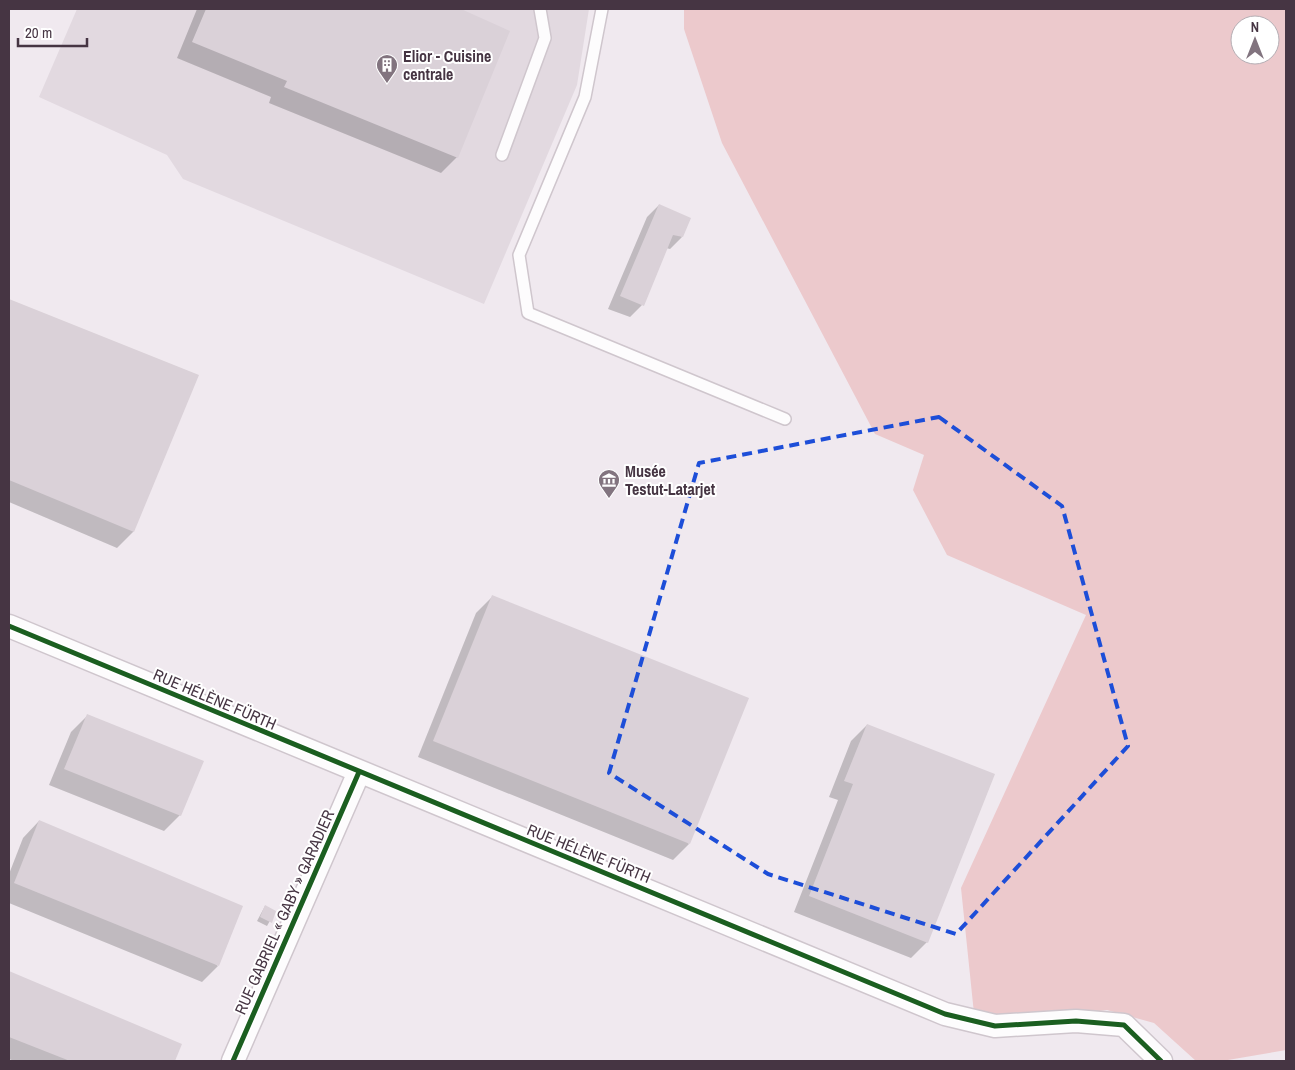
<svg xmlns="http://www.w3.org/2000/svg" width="1295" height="1070" font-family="'Archivo Narrow',sans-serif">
  <rect width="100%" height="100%" fill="#f0e9ef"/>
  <path fill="#e2d9e0" d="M77 9H589L577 85 484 304 183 179 167 155 39 97Z"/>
  <path fill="#ecc9cc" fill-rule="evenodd" d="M684 9H1286V1050L1222 1061H1196L1154 1023 1107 1010 1055 1017 975 1023 961 888 1086 615 947 555 913 490 924 455 875 434 722 143 684 29ZM1240 25H1270V55H1240Z"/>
  <g fill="#0003">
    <path d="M197 9H460L457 157 441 173 269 103 271 97 177 58Z"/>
    <path d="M659 205 682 237 670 249 666 248 642 305 630 317 608 309 647 217Z"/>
    <path d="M9 301 197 375 133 532 117 548 9 502Z"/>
    <path d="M492 597 689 844 673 860 418 757 476 613Z"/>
    <path d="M87 716 180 815 164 831 49 785 71 732Z"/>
    <path d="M867 725 927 942 911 958 794 912 838 800 829 797 851 741Z"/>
    <path d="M39 821 218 966 202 982 9 903V874L23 838Z"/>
    <path d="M265 906 275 912 267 926 257 921Z"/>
    <path d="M9 972 180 1045 174 1061H14L9 1059Z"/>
  </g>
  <g fill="#dad1d8">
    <path d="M206 9H461L510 31 458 158 284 87 287 81 192 42Z"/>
    <path d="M659 204 691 218 683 237 673 235 644 306 620 296Z"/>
    <path d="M9 299 199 375 134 532 9 480Z"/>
    <path d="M492 595 749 698 690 844 433 741Z"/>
    <path d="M87 714 204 761 181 816 64 769Z"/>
    <path d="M867 724 995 774 928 943 809 896 853 784 844 781Z"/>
    <path d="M39 820 243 906 219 966 14 883Z"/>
    <path d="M265 905 276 911 272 923 260 917Z"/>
    <path d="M9 971 182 1044 175 1061H70L9 1037Z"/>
  </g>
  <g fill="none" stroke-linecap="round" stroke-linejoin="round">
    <g stroke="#cfc6cd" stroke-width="14">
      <g id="service">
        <path d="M602 9 585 97 519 255 528 313 785 419"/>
        <path d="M502 155 545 38 540 9"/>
      </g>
    </g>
    <g stroke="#cfc6cd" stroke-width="25">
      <g id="minor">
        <path d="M9 626 945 1014 995 1026 1076 1021 1124 1025 1161 1061"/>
        <path d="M233 1061 359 772"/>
      </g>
    </g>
    <use href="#service" stroke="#fdfcfd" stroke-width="11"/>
    <use href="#minor" stroke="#fdfcfd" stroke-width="22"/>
    <g stroke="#fff" stroke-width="8">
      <g id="cycleway">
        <path d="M9 626 945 1014 995 1026 1076 1021 1124 1025 1161 1061"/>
        <path d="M233 1061 359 772"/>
      </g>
    </g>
    <use href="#cycleway" stroke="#1b5e20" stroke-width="5"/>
  </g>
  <path fill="none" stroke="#1d4ed8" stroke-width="4" stroke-dasharray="10 6" stroke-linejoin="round" d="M939 417 1062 506 1128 746 956 934 768 874 609 773 699 463Z"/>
  <defs>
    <g id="building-pin" transform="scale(1.125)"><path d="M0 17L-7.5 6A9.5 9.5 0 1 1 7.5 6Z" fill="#82747f" stroke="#fff"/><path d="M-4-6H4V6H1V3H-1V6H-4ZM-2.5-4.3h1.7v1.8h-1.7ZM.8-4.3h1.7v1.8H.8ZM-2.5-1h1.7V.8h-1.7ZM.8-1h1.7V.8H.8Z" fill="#fff"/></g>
    <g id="museum-pin" transform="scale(1.125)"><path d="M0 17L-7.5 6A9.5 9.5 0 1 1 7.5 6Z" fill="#82747f" stroke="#fff"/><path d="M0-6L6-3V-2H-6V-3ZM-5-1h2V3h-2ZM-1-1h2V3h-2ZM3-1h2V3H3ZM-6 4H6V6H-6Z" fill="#fff"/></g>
  </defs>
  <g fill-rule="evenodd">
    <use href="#building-pin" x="387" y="65"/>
    <use href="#museum-pin" x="609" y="480"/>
  </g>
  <g text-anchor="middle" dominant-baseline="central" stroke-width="4" stroke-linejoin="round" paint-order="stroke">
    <g font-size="16" font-weight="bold" fill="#463543" stroke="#fff" text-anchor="start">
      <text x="403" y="56">Elior - Cuisine<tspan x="403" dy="18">centrale</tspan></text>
      <text x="625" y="471">Musée<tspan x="625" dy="18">Testut-Latarjet</tspan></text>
    </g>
    <g font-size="16" fill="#463543" stroke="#fff">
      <text transform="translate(215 699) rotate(23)">RUE HÉLÈNE FÜRTH</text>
      <text transform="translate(589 853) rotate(22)">RUE HÉLÈNE FÜRTH</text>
      <text transform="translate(284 912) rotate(-66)">RUE GABRIEL « GABY » GARADIER</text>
    </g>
  </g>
  <rect width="1295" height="1070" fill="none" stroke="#463543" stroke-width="20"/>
  <g transform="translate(1255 40)"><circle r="24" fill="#ffffff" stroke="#b5aeb4"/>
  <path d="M0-4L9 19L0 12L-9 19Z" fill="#82747f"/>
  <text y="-8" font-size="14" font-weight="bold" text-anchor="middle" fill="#463543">N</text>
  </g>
  <path d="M18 38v8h69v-8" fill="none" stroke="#463543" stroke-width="2.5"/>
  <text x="25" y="38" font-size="15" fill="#463543" stroke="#ffffff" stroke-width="4" paint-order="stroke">20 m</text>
</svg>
